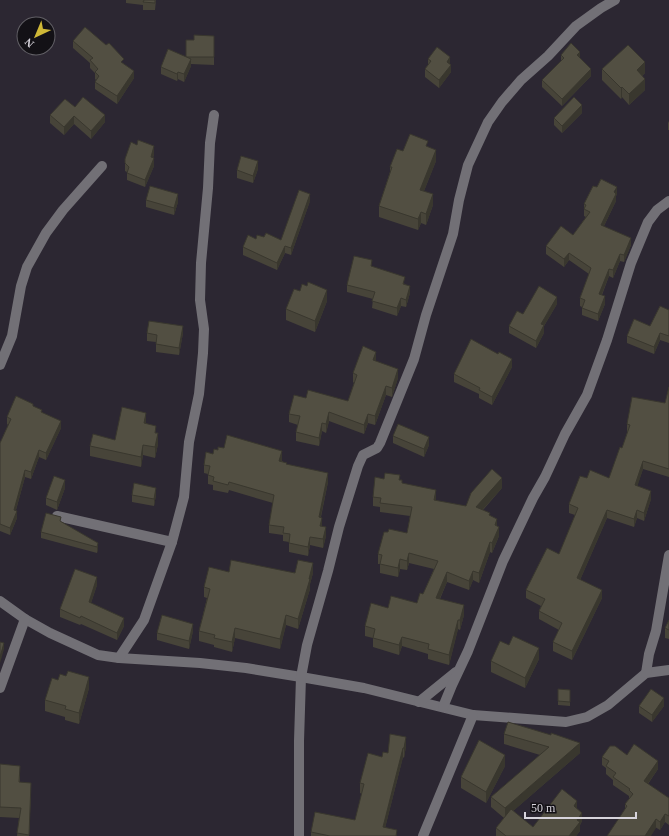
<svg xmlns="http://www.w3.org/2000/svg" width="669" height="836" font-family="Georgia,serif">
  <rect width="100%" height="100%" fill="#2c2732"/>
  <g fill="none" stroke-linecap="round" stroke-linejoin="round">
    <g stroke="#727076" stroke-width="10">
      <path d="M0 365 12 336 21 286 27 267 46 233 63 210 102 166"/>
      <path d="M57 516 172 542"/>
      <path d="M0 601 25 619 50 633 98 655 119 658 200 663 246 668 301 677 364 688 473 715 566 722 587 717 608 705 646 673 669 670"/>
      <path d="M119 658 144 620 172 542 184 497 189 442 199 394 203 353 204 329 200 300 201 263 208 188 210 143 214 115"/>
      <path d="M646 673 649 654 656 631 669 555"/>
      <path d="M0 688 25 619"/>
      <path d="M419 702 456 672"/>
      <path d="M443 707 452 685 468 651 503 561 533 498 545 477 565 434 587 395 607 340 631 263 648 222 657 210 669 201"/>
      <path d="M299 836V741L301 677 307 645 328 571 339 527 358 466 363 455 377 448 380 443 414 359 426 315 453 234 459 200 468 165 488 122 502 102 521 80 548 56 576 26 601 8 615 0"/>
      <path d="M423 836 473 715"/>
    </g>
  </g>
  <g fill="#474439">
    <path d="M126 0H156L155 10H143V5L126 3Z"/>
    <path d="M214 36V65L191 64V66L184 82 178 79 177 81 161 74V67L186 57 194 40Z"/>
    <path d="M73 41 124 64 134 78 117 104 95 89V82L96 80 95 79V73L90 68V63L73 48Z"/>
    <path d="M561 55 580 58 591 76 562 106 542 87V80L561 62Z"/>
    <path d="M428 59 450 64 451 72 439 88 425 77V69L428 65Z"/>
    <path d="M602 69 645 73 642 76 645 90 629 105 622 97 621 99 602 80Z"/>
    <path d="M75 107 105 122 91 139 74 124 64 135 50 123V115Z"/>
    <path d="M582 113 562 133 554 125V118Z"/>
    <path d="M669 121V130H668V123Z"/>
    <path d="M428 147 436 161 424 191 433 205 426 225 421 223 418 230 379 217V206L390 172V167L403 151Z"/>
    <path d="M154 154 153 158 154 166 145 187 127 180V172L125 171V159Z"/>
    <path d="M258 169 253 183 237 178V170Z"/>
    <path d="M597 187 617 194 616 196V201L604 226 631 245 624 262 620 261 613 278 609 276 602 295 605 304 598 321 582 315V307L580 306V298L589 274 569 260 564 267 546 254V246L573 235 586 217 584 216V204Z"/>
    <path d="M146 200 178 202 174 215 146 207Z"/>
    <path d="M310 201 291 255 285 253 277 270 243 255V247L256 239 264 237 281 240Z"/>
    <path d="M372 267 405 284 410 293 406 307 401 306 397 316 372 308 373 299 347 292V285Z"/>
    <path d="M327 301 315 332 286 320V309Z"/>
    <path d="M557 304 544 326V333L536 348 509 333V326L523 314Z"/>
    <path d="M669 310V343L660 340 654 354 627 343V336L650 326Z"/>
    <path d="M147 333H183L179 355 156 352V342L147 341Z"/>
    <path d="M376 361 398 378 392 397 386 395 375 425 368 423 364 434 329 421 326 433 322 431 319 446 296 441V432L298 425 289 422V414L306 398 348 401 354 383 353 382V373Z"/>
    <path d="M512 367 492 405 479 398V394L454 382V374Z"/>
    <path d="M669 387V477L643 469 637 486 651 499 644 521 637 518 634 527 607 518 580 580 602 598 572 660 553 651V642L559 630 539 619V611L541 606 526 598V590L559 554 575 515 569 513V504L587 478H609L622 448 627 433V424L665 403Z"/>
    <path d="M33 407 42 412 61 428 46 460 39 457 31 479 25 477 16 510 17 518 10 535 0 531V443L8 425 7 424V417Z"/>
    <path d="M146 423 156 433 158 444 155 458 143 455 141 467 90 456V446L115 440Z"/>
    <path d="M393 436 429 445 424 457 393 443Z"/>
    <path d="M213 454 282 460V461L287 465 328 482 321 517 322 527 326 536 323 548 310 545 308 556 289 552V542L283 541V535L269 533V525L273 503 229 490 228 493 213 490V485L208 484V474L204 473V465Z"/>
    <path d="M400 480 402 483 436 499V501L466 506 502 488 483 510 490 516 497 526 499 536 492 553 490 552 479 583 473 580 469 590 447 582 440 599 464 615 460 630 458 629 449 665 428 659V654L402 646 399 655 373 647V638L365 636V626L388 608 417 603 423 594 434 569 409 563 407 570 400 569 398 577 380 573V564H378V554L388 532 407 533 410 516 380 512V507L373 506V497Z"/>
    <path d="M65 488 57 510 46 505V498Z"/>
    <path d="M132 495H156L154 506 132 502Z"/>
    <path d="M61 522 98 543V549L97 553 41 538V532Z"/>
    <path d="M229 572 313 573 310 584V589L298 629 286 625 280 649 235 638 232 652 214 647V645L199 641V631L207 598 204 597V587Z"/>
    <path d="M97 585 91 603 124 626 117 640 81 624 80 625 60 617V609Z"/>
    <path d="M669 620V639L665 638V628Z"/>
    <path d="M193 631 189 649 157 640V633Z"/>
    <path d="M539 659 525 688 491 672V661Z"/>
    <path d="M58 680 89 688 79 724 65 720V717L45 711V700Z"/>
    <path d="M558 689 570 690V706L558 705Z"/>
    <path d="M639 706H664L652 722 639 713Z"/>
    <path d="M504 734 580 753 513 811 533 827 577 809 582 821 580 825V831L576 836H496V828L504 818 491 807V797L540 755 504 744Z"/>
    <path d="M406 746 404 758 403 757 385 828 397 836H311V832L355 820 362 794 360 793V783L382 757 388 753Z"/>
    <path d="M627 755 658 769 648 784 669 798V825L665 822 660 830 625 809V804L629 799V796L613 785V780L606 774V768L602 765V757Z"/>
    <path d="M505 766 486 803 461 788V777Z"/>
    <path d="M0 770 20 776V782L31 793 29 836H17L19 818 0 817Z"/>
  </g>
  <g fill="#39372e">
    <path d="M580 52V59L577 55Z"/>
    <path d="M450 57V64L447 62Z"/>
    <path d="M191 59V66L184 82V74Z"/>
    <path d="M645 62V73L637 81V70Z"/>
    <path d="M451 65V72L439 88V80Z"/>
    <path d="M591 69V76L562 106V99Z"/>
    <path d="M134 71V78L117 104V96Z"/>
    <path d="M178 72V79L177 81V74Z"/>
    <path d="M645 79V90L629 105V94Z"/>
    <path d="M622 87V97L621 99V88Z"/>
    <path d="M582 105V113L562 133V126Z"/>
    <path d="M105 115V122L91 139V131Z"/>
    <path d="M74 116V124L64 135V127Z"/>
    <path d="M154 146V154L151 164V157Z"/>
    <path d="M436 150V161L420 201V190Z"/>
    <path d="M154 158V166L145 187V180Z"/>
    <path d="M258 161V169L253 183V176Z"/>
    <path d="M617 187V194L616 196V201L601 232V225Z"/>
    <path d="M178 194V202L174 215V208Z"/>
    <path d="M310 194V201L291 255V248Z"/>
    <path d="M433 194V205L426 225V214Z"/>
    <path d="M421 212V223L418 230V219Z"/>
    <path d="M631 238V245L624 262V255Z"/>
    <path d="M285 246V253L277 270V263Z"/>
    <path d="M569 253V260L564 267V259Z"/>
    <path d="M620 254V261L613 278V270Z"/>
    <path d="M609 269V276L599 301V294Z"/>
    <path d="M410 286V293L406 307V300Z"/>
    <path d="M327 290V301L315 332V321Z"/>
    <path d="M605 296V304L598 321V314Z"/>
    <path d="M557 297V304L544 326V333L536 348V341L541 324Z"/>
    <path d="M401 298V306L397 316V308Z"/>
    <path d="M183 326V333L179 355V348Z"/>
    <path d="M660 333V340L654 354V347Z"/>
    <path d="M376 352V360L373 368V360Z"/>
    <path d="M512 359V367L492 405V397Z"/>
    <path d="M398 369V378L392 397V388Z"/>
    <path d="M386 386V395L375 425V416Z"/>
    <path d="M329 412V421L326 433V424Z"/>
    <path d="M146 413V423L144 433V423Z"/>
    <path d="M368 414V423L364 434V425Z"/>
    <path d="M61 421V428L46 460V453Z"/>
    <path d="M322 423V431L319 446V438Z"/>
    <path d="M158 433V444L155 458V447Z"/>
    <path d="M429 437V445L424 457V449Z"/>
    <path d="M143 445V455L141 467V457Z"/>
    <path d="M39 450V457L31 479V472Z"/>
    <path d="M282 451V460L279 469V461Z"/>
    <path d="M643 461V469L635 494V485Z"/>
    <path d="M25 470V477L14 517V510Z"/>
    <path d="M328 473V482L319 525V517Z"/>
    <path d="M502 478V488L476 517V507Z"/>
    <path d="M65 480V488L57 510V502Z"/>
    <path d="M156 488V495L154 506V499Z"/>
    <path d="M436 490V499L434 510V500Z"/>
    <path d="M651 491V499L644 521V513Z"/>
    <path d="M607 510V518L577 587V578Z"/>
    <path d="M637 510V518L634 527V519Z"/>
    <path d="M17 511V518L10 535V528Z"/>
    <path d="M322 518V526L320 535V526Z"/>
    <path d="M497 519V529L495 525Z"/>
    <path d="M326 527V536L323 548V539Z"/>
    <path d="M499 527V536L492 553V543Z"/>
    <path d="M310 537V545L308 556V547Z"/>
    <path d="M490 542V552L479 583V573Z"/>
    <path d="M98 543V549L97 553V547Z"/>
    <path d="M409 553V563L407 570V561Z"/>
    <path d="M400 559V569L398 577V568Z"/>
    <path d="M313 563V573L310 584V589L298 629V619Z"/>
    <path d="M473 571V580L469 590V581Z"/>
    <path d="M447 572V582L436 607V598Z"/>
    <path d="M97 577V585L89 609V602Z"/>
    <path d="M602 590V598L572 660V651Z"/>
    <path d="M464 605V615L460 630V620Z"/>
    <path d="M286 615V625L280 649V639Z"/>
    <path d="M124 618V626L117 640V633Z"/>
    <path d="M458 620V629L449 665V655Z"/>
    <path d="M193 624V631L189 649V641Z"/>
    <path d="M235 628V638L232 652V642Z"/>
    <path d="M402 637V646L399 655V645Z"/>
    <path d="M4 643V649L0 663V657Z"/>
    <path d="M539 648V659L525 688V678Z"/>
    <path d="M89 677V688L79 724V713Z"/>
    <path d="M664 698V706L652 722V715Z"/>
    <path d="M406 737V746L404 758V748Z"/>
    <path d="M580 743V753L505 818V808Z"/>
    <path d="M403 748V757L383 836V827Z"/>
    <path d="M505 755V766L486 803V792Z"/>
    <path d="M658 761V769L644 789V781Z"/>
    <path d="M31 783V793L29 836V835Z"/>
    <path d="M577 801V810L574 806Z"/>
    <path d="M582 813V821L580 825V831L576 836H569L577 820Z"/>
    <path d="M665 814V822L660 830V822Z"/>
    <path d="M656 819V828L651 836H645Z"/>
  </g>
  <g fill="#524f42" stroke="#39372e">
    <path d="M144 0H155V3L143 2Z"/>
    <path d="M85 27 106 45 109 43 124 59 121 62 134 71 117 96 95 82 99 76 95 72 98 69 90 60 93 58 73 41Z"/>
    <path d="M194 35 214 36V57H186V40H194Z"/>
    <path d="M571 43 580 52 577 55 591 69 562 99 542 80 564 58 561 55Z"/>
    <path d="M628 45 645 62 637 70 645 79 629 94 622 87 621 88 602 69Z"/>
    <path d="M437 47 450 57 447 62 451 65 439 80 425 69 431 61 428 59Z"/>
    <path d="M168 49 191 59 184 74 178 72 177 74 161 67Z"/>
    <path d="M83 97 105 115 91 131 74 116 64 127 50 115 65 99 75 107Z"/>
    <path d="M574 97 582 105 562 126 554 118Z"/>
    <path d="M410 134 428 141 426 146 436 150 420 190 433 194 426 214 421 212 418 219 379 206 392 167H390L397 149 403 151Z"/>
    <path d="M138 140 154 146 151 157 154 158 145 180 127 173 129 167 125 163V159L131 142 137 145Z"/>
    <path d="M241 156 258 161 253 176 237 170Z"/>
    <path d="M601 179 617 187 614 192 616 194 601 225 631 238 624 255 620 254 613 270 609 269 599 294 605 296 598 314 582 308 585 300 580 298 591 268 569 253 564 259 546 246 561 226 573 235 590 212 584 209 586 205 584 204 593 186 597 187Z"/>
    <path d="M150 186 178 194 174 208 146 200Z"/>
    <path d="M299 190 310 194 291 248 285 246 277 263 243 247 248 235 256 239 257 235 264 237 266 233 281 240Z"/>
    <path d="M354 256 372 260 371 266 405 277 403 284 410 286 406 300 401 298 397 308 372 301 375 292 347 285Z"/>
    <path d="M308 282 327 290 315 321 286 309 294 289 300 291 302 284 307 286Z"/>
    <path d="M539 286 557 297 541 324 544 325 536 341 509 326 517 311 523 314Z"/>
    <path d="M660 306 669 310V336L660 333 654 347 627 336 634 319 650 326Z"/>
    <path d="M149 321 183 326 179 348 156 344 157 335 147 333Z"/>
    <path d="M471 339 498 354 499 352 512 359 492 397 479 390 480 388 454 374Z"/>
    <path d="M363 346 376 352 373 360 398 369 392 388 386 386 375 416 368 414 364 425 329 412 326 424 322 423 319 438 296 432 300 416 289 414 294 395 306 398 308 390 348 401 357 375 353 373Z"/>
    <path d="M669 387V469L643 461 635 485 651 491 644 513 637 510 634 519 607 510 577 578 602 590 572 651 553 642 562 623 539 611 545 599 526 590 547 548 559 554 578 508 569 504 580 476 587 478 590 470 609 478 620 447 622 448 630 425 627 424 632 397 665 403Z"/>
    <path d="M16 396 33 404V406L42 410 41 412 61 421 46 453 39 450 31 472 25 470 14 510 17 511 10 528 0 524V443L11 419 7 417Z"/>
    <path d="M122 407 146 413 144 423 156 426 155 433H158L155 447 143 445 141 457 90 446 93 434 115 440Z"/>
    <path d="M398 424 429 437 424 449 393 436Z"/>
    <path d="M227 435 282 451 279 461 287 463 286 464 328 473 319 517 322 518 320 526 326 527 323 539 310 537 308 547 289 543 290 534 283 533 284 527 269 525 274 495 229 482 228 485 213 481 214 477 208 475 210 466 204 465 206 452 213 454 214 449 218 450V447L224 448Z"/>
    <path d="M492 469 502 478 476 507 490 513 489 515 497 519 495 525 499 527 492 543 490 542 479 573 473 571 469 581 447 572 436 598 464 605 460 620H458L449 655 428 649 429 644 402 637 399 645 373 638 375 629 365 626 371 603 388 608 391 596 417 603 420 593 423 594 438 561 409 553 407 561 400 559 398 568 380 564 382 555 378 554 384 532H388L389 529 407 533 412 507 380 503 381 498 373 497 375 477 384 479 385 473 400 475 399 480H402V483L436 490 434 500 466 506 471 493Z"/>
    <path d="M54 476 65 480 57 502 46 498Z"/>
    <path d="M134 483 156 488 154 499 132 495Z"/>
    <path d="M46 513 61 517 60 521 98 543 97 547 41 532Z"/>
    <path d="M231 560 295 573 298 560 313 563 309 579H310L298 619 286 615 280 639 235 628 232 642 214 638 215 635 199 631 210 589 204 587 209 567 229 572Z"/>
    <path d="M75 569 97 577 89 602 124 618 117 633 81 616 80 618 60 609Z"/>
    <path d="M162 615 193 624 189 641 157 633Z"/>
    <path d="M669 620V630L665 628Z"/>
    <path d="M513 636 539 648 525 678 491 661 500 641 509 645Z"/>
    <path d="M0 642 4 643 0 657Z"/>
    <path d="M68 671 89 677 79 713 65 709 66 706 45 700 52 678 58 680 60 674 66 676Z"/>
    <path d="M558 689 570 690V702L558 701Z"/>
    <path d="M651 689 664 698 652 715 639 706Z"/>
    <path d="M508 722 551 735V733L580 743 505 808 491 797 549 747 504 734Z"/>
    <path d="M390 734 406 737 404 748H403L383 827 397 830 396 836H330L311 832 315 812 355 820 364 784 360 783 368 753 382 757 383 752 388 753Z"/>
    <path d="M479 740 505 755 486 792 461 777Z"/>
    <path d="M634 744 658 761 644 781 669 798V816L665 814 660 822 656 819 645 836H607L627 806 625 804 633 794 629 790 630 789 613 777 616 773 606 766 609 761 602 757 610 746H615L627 755Z"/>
    <path d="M0 764 20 766 19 782 31 783 29 835 17 833 21 808 0 807Z"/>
    <path d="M562 789 577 801 574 806 582 813 577 820 580 822 569 836H506L496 828 511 809 533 827Z"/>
  </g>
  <g transform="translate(36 36) rotate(224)"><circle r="19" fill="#131116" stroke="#615f65"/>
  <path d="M0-3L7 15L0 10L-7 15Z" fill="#cfb837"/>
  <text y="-6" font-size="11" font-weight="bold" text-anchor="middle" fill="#d7d4dc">N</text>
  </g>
  <path d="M525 812v6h111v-6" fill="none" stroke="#d7d4dc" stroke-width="2"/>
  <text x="531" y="812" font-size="12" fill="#d7d4dc" stroke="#131116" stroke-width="3" paint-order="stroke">50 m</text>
</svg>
